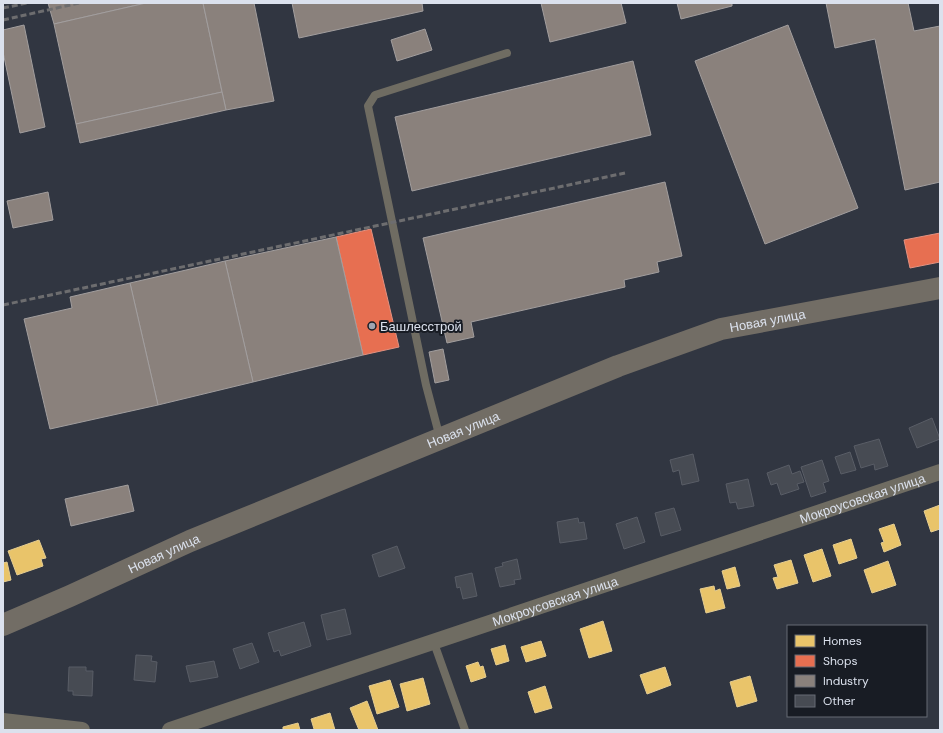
<svg xmlns="http://www.w3.org/2000/svg" width="943" height="733" font-family="'DM Sans',sans-serif">
  <rect width="100%" height="100%" fill="#313641"/>
  <g fill="#e9c46a" stroke="#e5cd91">
    <path d="M940 505V529L931 532 924 511Z"/>
    <path d="M894 524 901 545 884 552 881 543 884 542 879 529Z"/>
    <path d="M851 539 857 558 839 564 833 545Z"/>
    <path d="M39 540 46 558 41 559 43 566 17 575 8 551Z"/>
    <path d="M822 549 831 576 813 582 804 555Z"/>
    <path d="M791 560 798 583 777 589 773 578 778 577 774 565Z"/>
    <path d="M888 561 896 585 872 593 864 570Z"/>
    <path d="M7 562 11 580 3 582V563Z"/>
    <path d="M735 567 740 586 727 589 722 571Z"/>
    <path d="M714 586 715 591 720 589 725 608 706 613 700 589Z"/>
    <path d="M603 621 612 651 589 658 580 629Z"/>
    <path d="M541 641 546 656 526 662 521 647Z"/>
    <path d="M505 645 509 661 496 665 491 649Z"/>
    <path d="M478 662 480 667 483 666 486 677 471 682 466 666Z"/>
    <path d="M665 667 671 685 647 694 640 675Z"/>
    <path d="M750 676 757 701 737 707 730 682Z"/>
    <path d="M423 678 430 704 407 711 400 684Z"/>
    <path d="M390 680 399 707 377 714 369 686Z"/>
    <path d="M545 686 552 708 535 713 528 692Z"/>
    <path d="M367 701 378 730H359L350 708Z"/>
    <path d="M330 713 335 730H313L314 729 311 719Z"/>
    <path d="M298 723 300 730H283V727Z"/>
  </g>
  <g fill="#e76f51" stroke="#e39180">
    <path d="M371 229 399 347 363 355 336 237Z"/>
    <path d="M940 233V262L910 268 904 240Z"/>
  </g>
  <g fill="#8a817c" stroke="#a29e9e">
    <path d="M48 3H146L54 24Z"/>
    <path d="M146 3H203L222 92 76 124 54 24Z"/>
    <path d="M203 3H254L274 101 226 110Z"/>
    <path d="M292 3H422L423 11 299 38Z"/>
    <path d="M541 3H621L626 23 550 42Z"/>
    <path d="M677 3H732V6L681 19Z"/>
    <path d="M826 3H908L914 31 940 26V182L905 190 875 39 835 48Z"/>
    <path d="M24 25 45 127 20 133 3 52V30Z"/>
    <path d="M788 25 858 208 765 244 695 61Z"/>
    <path d="M425 29 432 50 397 61 391 40Z"/>
    <path d="M633 61 651 135 412 191 395 117Z"/>
    <path d="M222 92 226 110 80 143 76 124Z"/>
    <path d="M665 182 682 256 657 262 659 272 624 280 625 287 471 322 474 337 447 343 423 238Z"/>
    <path d="M48 192 53 220 13 228 7 201Z"/>
    <path d="M336 237 363 355 253 382 225 261Z"/>
    <path d="M225 261 253 382 158 405 130 283Z"/>
    <path d="M130 283 158 405 50 429 24 319 72 308 70 297Z"/>
    <path d="M443 349 449 380 435 383 429 352Z"/>
    <path d="M128 485 134 511 71 526 65 499Z"/>
  </g>
  <g fill="#474b53" stroke="#595d66">
    <path d="M932 418 940 439 917 448 909 428Z"/>
    <path d="M879 439 888 466 875 470 874 464 861 468 854 446Z"/>
    <path d="M850 452 856 470 841 474 835 457Z"/>
    <path d="M693 454 699 481 682 485 679 470 673 472 670 460Z"/>
    <path d="M822 460 829 481 823 483 826 492 811 497 801 467Z"/>
    <path d="M789 465 792 474 800 471 804 482 797 484 799 489 781 495 777 483 771 485 767 473Z"/>
    <path d="M748 479 754 506 738 509 736 502 730 503 726 484Z"/>
    <path d="M674 508 681 530 661 536 655 513Z"/>
    <path d="M637 517 645 542 624 549 616 524Z"/>
    <path d="M578 518 579 523 584 522 587 539 560 543 557 522Z"/>
    <path d="M397 546 405 568 379 577 372 555Z"/>
    <path d="M517 559 521 579 514 580 515 584 500 587 495 568 503 566 502 563Z"/>
    <path d="M472 573 477 596 463 599 460 587 457 588 455 577Z"/>
    <path d="M345 609 351 634 327 640 321 615Z"/>
    <path d="M304 622 311 646 281 656 279 650 274 652 268 633Z"/>
    <path d="M252 643 259 662 240 669 233 649Z"/>
    <path d="M136 655 152 656 151 661 157 662 155 682 134 680Z"/>
    <path d="M214 661 218 677 190 682 186 666Z"/>
    <path d="M69 667H86V671H93L92 696 73 695V691H68Z"/>
  </g>
  <g fill="none" stroke-linecap="round" stroke-linejoin="round">
    <g stroke="#6f6c62" stroke-width="8">
      <path d="M440 438 426 385 368 106 375 95 507 53"/>
      <path d="M434 643 465 730"/>
    </g>
    <g stroke="#6f6c62" stroke-width="16">
      <path d="M3 721 82 730"/>
      <path id="s1" d="M170 730 940 472"/>
    </g>
    <path stroke="#726d65" stroke-width="22" id="s2" d="M3 625 70 596 190 541 618 366 721 329 940 288"/>
    <g stroke="#6d6d6f" stroke-width="3" stroke-dasharray="6 3" stroke-linecap="butt">
      <path d="M3 8 27 3"/>
      <path d="M3 20 79 3"/>
      <path d="M3 305 625 173"/>
    </g>
  </g>
  <circle fill="#a0a5b1" stroke="#181c24" stroke-width="1.5" cx="372" cy="326" r="4"/>
  <g text-anchor="middle" dominant-baseline="central" stroke-width="4" stroke-linejoin="round" paint-order="stroke">
    <g font-size="13" fill="#dbe1ed" stroke="#181c24">
      <text stroke="none"><textPath href="#s2" startOffset="824">Новая улица</textPath></text>
      <text stroke="none"><textPath href="#s2" startOffset="500">Новая улица</textPath></text>
      <text stroke="none"><textPath href="#s1" startOffset="730">Мокроусовская улица</textPath></text>
      <text stroke="none"><textPath href="#s2" startOffset="176">Новая улица</textPath></text>
      <text stroke="none"><textPath href="#s1" startOffset="406">Мокроусовская улица</textPath></text>
    </g>
    <g font-size="13" fill="#dbe1ed" stroke="#181c24" text-anchor="start">
      <text x="380" y="326">Башлесстрой</text>
    </g>
  </g>
  <rect width="943" height="733" fill="none" stroke="#dbe1ed" stroke-width="8"/>
  <rect x="787" y="625" width="140" height="92" fill="#181c24" stroke="#666b74"/>
  <rect x="795" y="635" width="20" height="12" fill="#e9c46a" stroke="#666b74"/>
  <text x="823" y="645" font-size="12" fill="#dbe1ed">Homes</text>
  <rect x="795" y="655" width="20" height="12" fill="#e76f51" stroke="#666b74"/>
  <text x="823" y="665" font-size="12" fill="#dbe1ed">Shops</text>
  <rect x="795" y="675" width="20" height="12" fill="#8a817c" stroke="#666b74"/>
  <text x="823" y="685" font-size="12" fill="#dbe1ed">Industry</text>
  <rect x="795" y="695" width="20" height="12" fill="#474b53" stroke="#666b74"/>
  <text x="823" y="705" font-size="12" fill="#dbe1ed">Other</text>
</svg>
